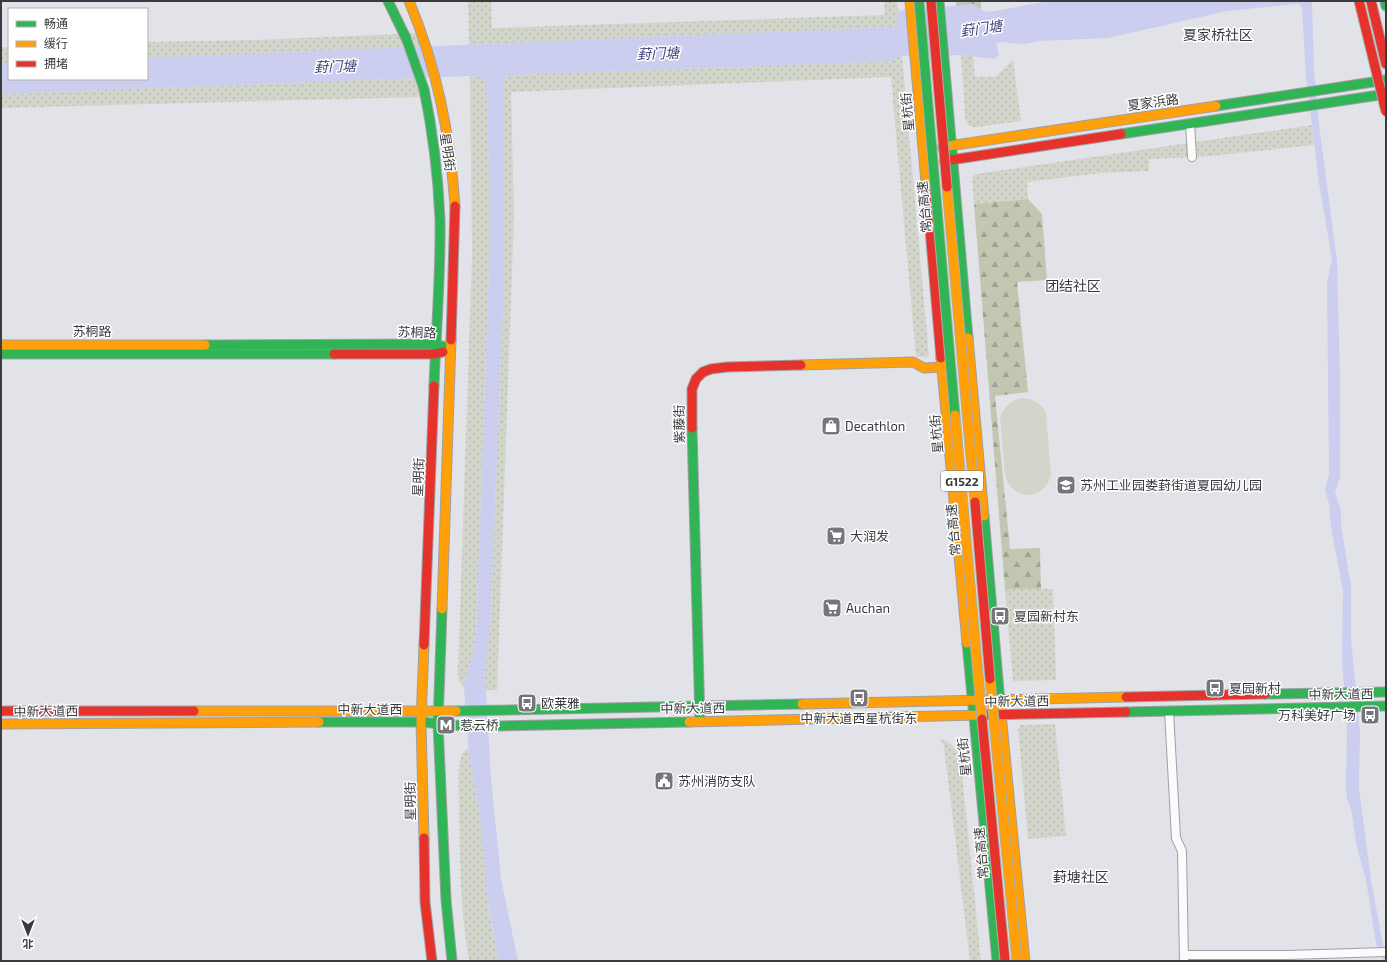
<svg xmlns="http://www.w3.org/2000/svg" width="1387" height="962" font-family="'Exo 2','Noto Sans SC',sans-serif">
  <defs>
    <pattern id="green-dots" width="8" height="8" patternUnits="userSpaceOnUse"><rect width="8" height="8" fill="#d2d5c9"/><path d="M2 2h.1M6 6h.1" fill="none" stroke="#b5b8ae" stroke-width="1.8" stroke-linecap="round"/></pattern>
    <pattern id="forest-firs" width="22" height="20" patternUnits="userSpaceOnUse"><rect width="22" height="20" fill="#c2c7b2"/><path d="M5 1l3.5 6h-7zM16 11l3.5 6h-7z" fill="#9fa392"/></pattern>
  </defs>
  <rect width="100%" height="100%" fill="#e2e3e8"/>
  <g fill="url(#green-dots)">
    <path d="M468 1H491L492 28 885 15 884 1H897L899 18 898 24 891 27 469 45Z"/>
    <path d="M421 33 422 47 147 58V42L256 40Z"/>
    <rect x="1" y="47" width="8" height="17"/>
    <path d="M961 55 973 56 975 77H995L1013 60 1021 121 977 127H973L968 125 965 117Z"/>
    <path d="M902 56 929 357H916L891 77 511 92 514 216 497 690H486L484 674 490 635 503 305V87C504 79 508 76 516 75L871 62 893 61 896 57Z"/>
    <path d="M470 76 481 77 484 81 486 87 489 166V266L476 636 472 658 465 679 464 688 459 681 458 672 472 255Z"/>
    <path d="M421 78V97L1 108V94Z"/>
    <path d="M1312 125 1314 145 1200 157 1149 159V171L1101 173 1027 182 1028 199 974 204 972 177 976 174Z"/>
    <path d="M1005 589H1053L1056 680 1013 681Z"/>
    <path d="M1055 724 1066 836 1028 839 1018 728 1021 725Z"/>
    <path d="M940 738 951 744 960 755 981 961H970L944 746Z"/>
    <path d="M468 748 480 815 489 911 499 961H469C460 910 460 857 459 806 459 795 457 766 461 757 462 753 465 750 468 748Z"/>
  </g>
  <g fill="url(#forest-firs)">
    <path d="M956 1H981V10L974 4 956 6Z"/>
    <path d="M1028 199 1042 214 1047 280 1017 282 1028 392 995 396 1010 549 1040 548 1041 589H1005L974 204Z"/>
  </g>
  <path fill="#d2d5c9" d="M1021 398C1033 399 1041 403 1046 413L1051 475C1045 501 1012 502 1005 475L1000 417C1004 407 1010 401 1021 398Z"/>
  <path fill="#cbceee" d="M1049 1H1312L1314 70 1319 124 1337 261 1340 375V478L1335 492 1341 511V525L1351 587V638L1360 732 1359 788 1371 880 1386 961H1384L1376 944 1366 880 1357 848 1351 809 1347 799 1346 786 1347 724 1342 661 1343 591 1332 533 1329 504 1325 489 1329 475 1327 282 1332 260 1319 183 1306 76 1302 8 1299 4H1296L1227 11 1108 38 1040 41 1023 44 1011 43 1005 42 996 43 999 55 994 59 961 55 899 56 896 57 893 61 871 62 516 75C508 76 504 79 503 87V305L490 635 484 674 486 690 491 778 501 879 518 961H499L487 897 480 815 469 754 464 688 465 679 472 658 476 636 489 266V166L486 87 484 81 480 77 472 76 1 94V64H9V79H147V58L891 27 898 24V11L974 4 981 10 989 12Z"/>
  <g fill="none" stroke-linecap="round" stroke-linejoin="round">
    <g stroke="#a0a0a4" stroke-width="10">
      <g id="street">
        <path d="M1190 123 1192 157"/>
        <path d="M1169 711 1176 838 1182 851 1184 961"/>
        <path d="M1184 955H1288L1386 952"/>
      </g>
    </g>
    <g stroke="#a0a0a4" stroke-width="11">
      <g id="fast">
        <path d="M388 1 406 38"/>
        <path d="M939 1 968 338"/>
        <path d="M1385 1 1386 6"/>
        <path d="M424 89C433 132 438 175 440 219 441 274 436 330 434 386"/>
        <path d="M1216 106 1386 80"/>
        <path d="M1121 134 1386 94"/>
        <path d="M205 345 436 344 445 347"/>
        <path d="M1 354H334"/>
        <path d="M692 428 700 721"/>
        <path d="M984 516 1000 703"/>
        <path d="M442 609 438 724 446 900 452 961"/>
        <path d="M967 643 997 961"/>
        <path d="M1265 694 1386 692"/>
        <path d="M456 711 802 704"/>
        <path d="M1126 712 1386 706"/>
        <path d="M319 722H421L464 726H497L689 722"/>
      </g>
    </g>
    <g stroke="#a0a0a4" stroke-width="11">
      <g id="slow">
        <path d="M409 1C437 68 450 133 455 206"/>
        <path d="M910 1 927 194"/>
        <path d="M942 147 1216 106"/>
        <path d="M968 338 984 516"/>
        <path d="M1 345H205"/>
        <path d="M941 358 967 643"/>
        <path d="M801 365 913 362 924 368 943 367"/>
        <path d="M442 609 451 340"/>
        <path d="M1000 703 1025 961"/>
        <path d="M802 704 1126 697"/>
        <path d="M194 711H456"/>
        <path d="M689 722 981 715"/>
        <path d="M1 724 319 722"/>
        <path d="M424 838 421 722 424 645"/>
      </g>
    </g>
    <g stroke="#a0a0a4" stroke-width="11">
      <g id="jam">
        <path d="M1371 1 1386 64"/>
        <path d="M944 161 1121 134"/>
        <path d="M927 194 941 358"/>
        <path d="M451 340 455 206"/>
        <path d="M334 354H435L443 352"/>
        <path d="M692 428V389L696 379 703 372 711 369 727 367 801 365"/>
        <path d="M424 645 434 386"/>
        <path d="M1126 697 1265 694"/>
        <path d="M1 711H194"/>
        <path d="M981 715 1126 712"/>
        <path d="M424 838 425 902 432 961"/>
      </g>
    </g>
    <use href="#street" stroke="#fbfbfc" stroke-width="8"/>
    <use href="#fast" stroke="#30b455" stroke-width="9"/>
    <use href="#slow" stroke="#ff9f0a" stroke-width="9"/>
    <use href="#jam" stroke="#e5322d" stroke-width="9"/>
    <g stroke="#adafa6" stroke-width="11" stroke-linecap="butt">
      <g id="fast-bridge">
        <path d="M919 1 955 415"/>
        <path d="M406 38 424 89"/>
      </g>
    </g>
    <g stroke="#adafa6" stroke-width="11" stroke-linecap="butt">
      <g id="slow-bridge">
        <path d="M947 187 975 502"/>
        <path d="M955 415 982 719"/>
        <path d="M990 679 1017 961"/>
      </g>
    </g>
    <g stroke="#adafa6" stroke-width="11" stroke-linecap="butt">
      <g id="jam-bridge">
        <path d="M931 1 947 187"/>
        <path d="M1359 1 1386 112"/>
        <path d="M975 502 990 679"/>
        <path d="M982 719 1005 961"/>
      </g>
    </g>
    <use href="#fast-bridge" stroke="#30b455" stroke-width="9"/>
    <use href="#slow-bridge" stroke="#ff9f0a" stroke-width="9"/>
    <use href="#jam-bridge" stroke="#e5322d" stroke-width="9"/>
  </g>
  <defs>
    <g id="shop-square" transform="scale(1)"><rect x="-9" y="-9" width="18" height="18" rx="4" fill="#75767a" stroke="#fff"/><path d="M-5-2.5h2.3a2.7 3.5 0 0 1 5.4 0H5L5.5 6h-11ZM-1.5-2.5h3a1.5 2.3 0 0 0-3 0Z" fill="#fff"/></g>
    <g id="school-square" transform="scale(1)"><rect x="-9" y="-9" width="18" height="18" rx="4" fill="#75767a" stroke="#fff"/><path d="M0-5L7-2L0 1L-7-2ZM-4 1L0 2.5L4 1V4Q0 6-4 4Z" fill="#fff"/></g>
    <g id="supermarket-square" transform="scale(1)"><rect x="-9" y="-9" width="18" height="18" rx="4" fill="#75767a" stroke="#fff"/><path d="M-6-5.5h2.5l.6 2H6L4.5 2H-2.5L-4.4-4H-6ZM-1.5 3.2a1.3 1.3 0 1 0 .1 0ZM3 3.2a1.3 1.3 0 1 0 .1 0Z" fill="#fff"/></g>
    <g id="bus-square" transform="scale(1)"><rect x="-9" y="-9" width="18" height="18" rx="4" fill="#75767a" stroke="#fff"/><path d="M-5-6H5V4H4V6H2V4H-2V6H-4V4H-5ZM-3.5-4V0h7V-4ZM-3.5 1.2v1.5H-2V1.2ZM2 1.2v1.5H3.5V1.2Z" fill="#fff"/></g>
    <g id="metro-square" transform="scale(1)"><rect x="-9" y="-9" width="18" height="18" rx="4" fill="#75767a" stroke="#fff"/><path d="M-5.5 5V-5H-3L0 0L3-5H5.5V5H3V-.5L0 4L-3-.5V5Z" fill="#fff"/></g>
    <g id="civic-square" transform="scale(1)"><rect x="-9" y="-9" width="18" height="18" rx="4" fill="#75767a" stroke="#fff"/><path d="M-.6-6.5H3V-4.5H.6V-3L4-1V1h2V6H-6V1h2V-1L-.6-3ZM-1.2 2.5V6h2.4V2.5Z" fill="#fff"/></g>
  </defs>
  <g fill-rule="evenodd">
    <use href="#shop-square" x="831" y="426"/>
    <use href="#school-square" x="1066" y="485"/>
    <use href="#supermarket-square" x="836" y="536"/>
    <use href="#supermarket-square" x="832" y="608"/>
    <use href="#bus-square" x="1000" y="616"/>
    <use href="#bus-square" x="1215" y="688"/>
    <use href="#bus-square" x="859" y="698"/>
    <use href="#bus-square" x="527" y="703"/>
    <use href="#bus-square" x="1370" y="715"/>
    <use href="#metro-square" x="446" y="725"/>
    <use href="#civic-square" x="664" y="781"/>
  </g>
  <g text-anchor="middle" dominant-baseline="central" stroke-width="3" stroke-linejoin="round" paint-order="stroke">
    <rect fill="#fff" stroke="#757679" stroke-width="1" x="941" y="471" width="42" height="20" rx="3"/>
    <g font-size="12" font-weight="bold" fill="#3a3b3f">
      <text x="962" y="481">G1522</text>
    </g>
    <g font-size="13" fill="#3a3b3f" stroke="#fff">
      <text transform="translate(1153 102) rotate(-8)">夏家浜路</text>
      <text transform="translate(907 112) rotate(-95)">星杭街</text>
      <text transform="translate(448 152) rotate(82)">星明街</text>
      <text transform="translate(924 207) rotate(-95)">常台高速</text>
      <text x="92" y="331">苏桐路</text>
      <text transform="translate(417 332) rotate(2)">苏桐路</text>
      <text transform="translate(679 424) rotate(-91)">紫藤街</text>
      <text transform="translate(936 434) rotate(-95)">星杭街</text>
      <text transform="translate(418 477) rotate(-88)">星明街</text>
      <text transform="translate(953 530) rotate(-95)">常台高速</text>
      <text transform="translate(1341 694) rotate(-1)">中新大道西</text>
      <text transform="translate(1017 701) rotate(-1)">中新大道西</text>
      <text transform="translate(693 708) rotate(-1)">中新大道西</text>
      <text x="370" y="709">中新大道西</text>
      <text transform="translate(46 711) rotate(-1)">中新大道西</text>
      <text transform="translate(964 757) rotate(-96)">星杭街</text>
      <text transform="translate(410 801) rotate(-91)">星明街</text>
      <text transform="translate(981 853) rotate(-95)">常台高速</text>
    </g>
    <g font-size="13" fill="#3a3b3f" stroke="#fff" text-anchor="start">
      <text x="845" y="426">Decathlon</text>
      <text x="1080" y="485">苏州工业园娄葑街道夏园幼儿园</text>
      <text x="850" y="536">大润发</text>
      <text x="846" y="608">Auchan</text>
      <text x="1014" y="616">夏园新村东</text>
      <text x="1229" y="688">夏园新村</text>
      <text x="541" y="703">欧莱雅</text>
      <text x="1356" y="715" text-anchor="end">万科美好广场</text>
      <text x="859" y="718" text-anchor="middle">中新大道西星杭街东</text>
      <text x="460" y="725">惹云桥</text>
      <text x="678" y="781">苏州消防支队</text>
    </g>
    <g font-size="14" font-style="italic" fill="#414279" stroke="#fff">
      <text transform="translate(981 28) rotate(-8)">葑门塘</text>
      <text transform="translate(658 53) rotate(-2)">葑门塘</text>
      <text transform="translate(335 66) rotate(-2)">葑门塘</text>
    </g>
    <g font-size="14" fill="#36373e" stroke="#fff">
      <text x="1218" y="34">夏家桥社区</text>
      <text x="1073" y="285">团结社区</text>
      <text x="1081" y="876">葑塘社区</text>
    </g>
  </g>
  <rect width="1387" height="962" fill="none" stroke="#3a3b3f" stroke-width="4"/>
  <rect x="8" y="8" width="140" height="72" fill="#ffffff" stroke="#b0b1b2"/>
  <rect x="16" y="21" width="20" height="6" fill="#30b455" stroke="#b0b1b2"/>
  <text x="44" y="28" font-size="12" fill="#3a3b3f">畅通</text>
  <rect x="16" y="41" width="20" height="6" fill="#ff9f0a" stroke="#b0b1b2"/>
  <text x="44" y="48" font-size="12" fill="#3a3b3f">缓行</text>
  <rect x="16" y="61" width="20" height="6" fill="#e5322d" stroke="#b0b1b2"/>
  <text x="44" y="68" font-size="12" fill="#3a3b3f">拥堵</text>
  <g transform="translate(28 934) rotate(180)" stroke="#ffffff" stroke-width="3" paint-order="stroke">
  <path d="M0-3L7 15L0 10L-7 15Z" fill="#3a3b3f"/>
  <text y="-6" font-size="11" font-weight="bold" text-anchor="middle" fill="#3a3b3f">北</text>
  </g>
</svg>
